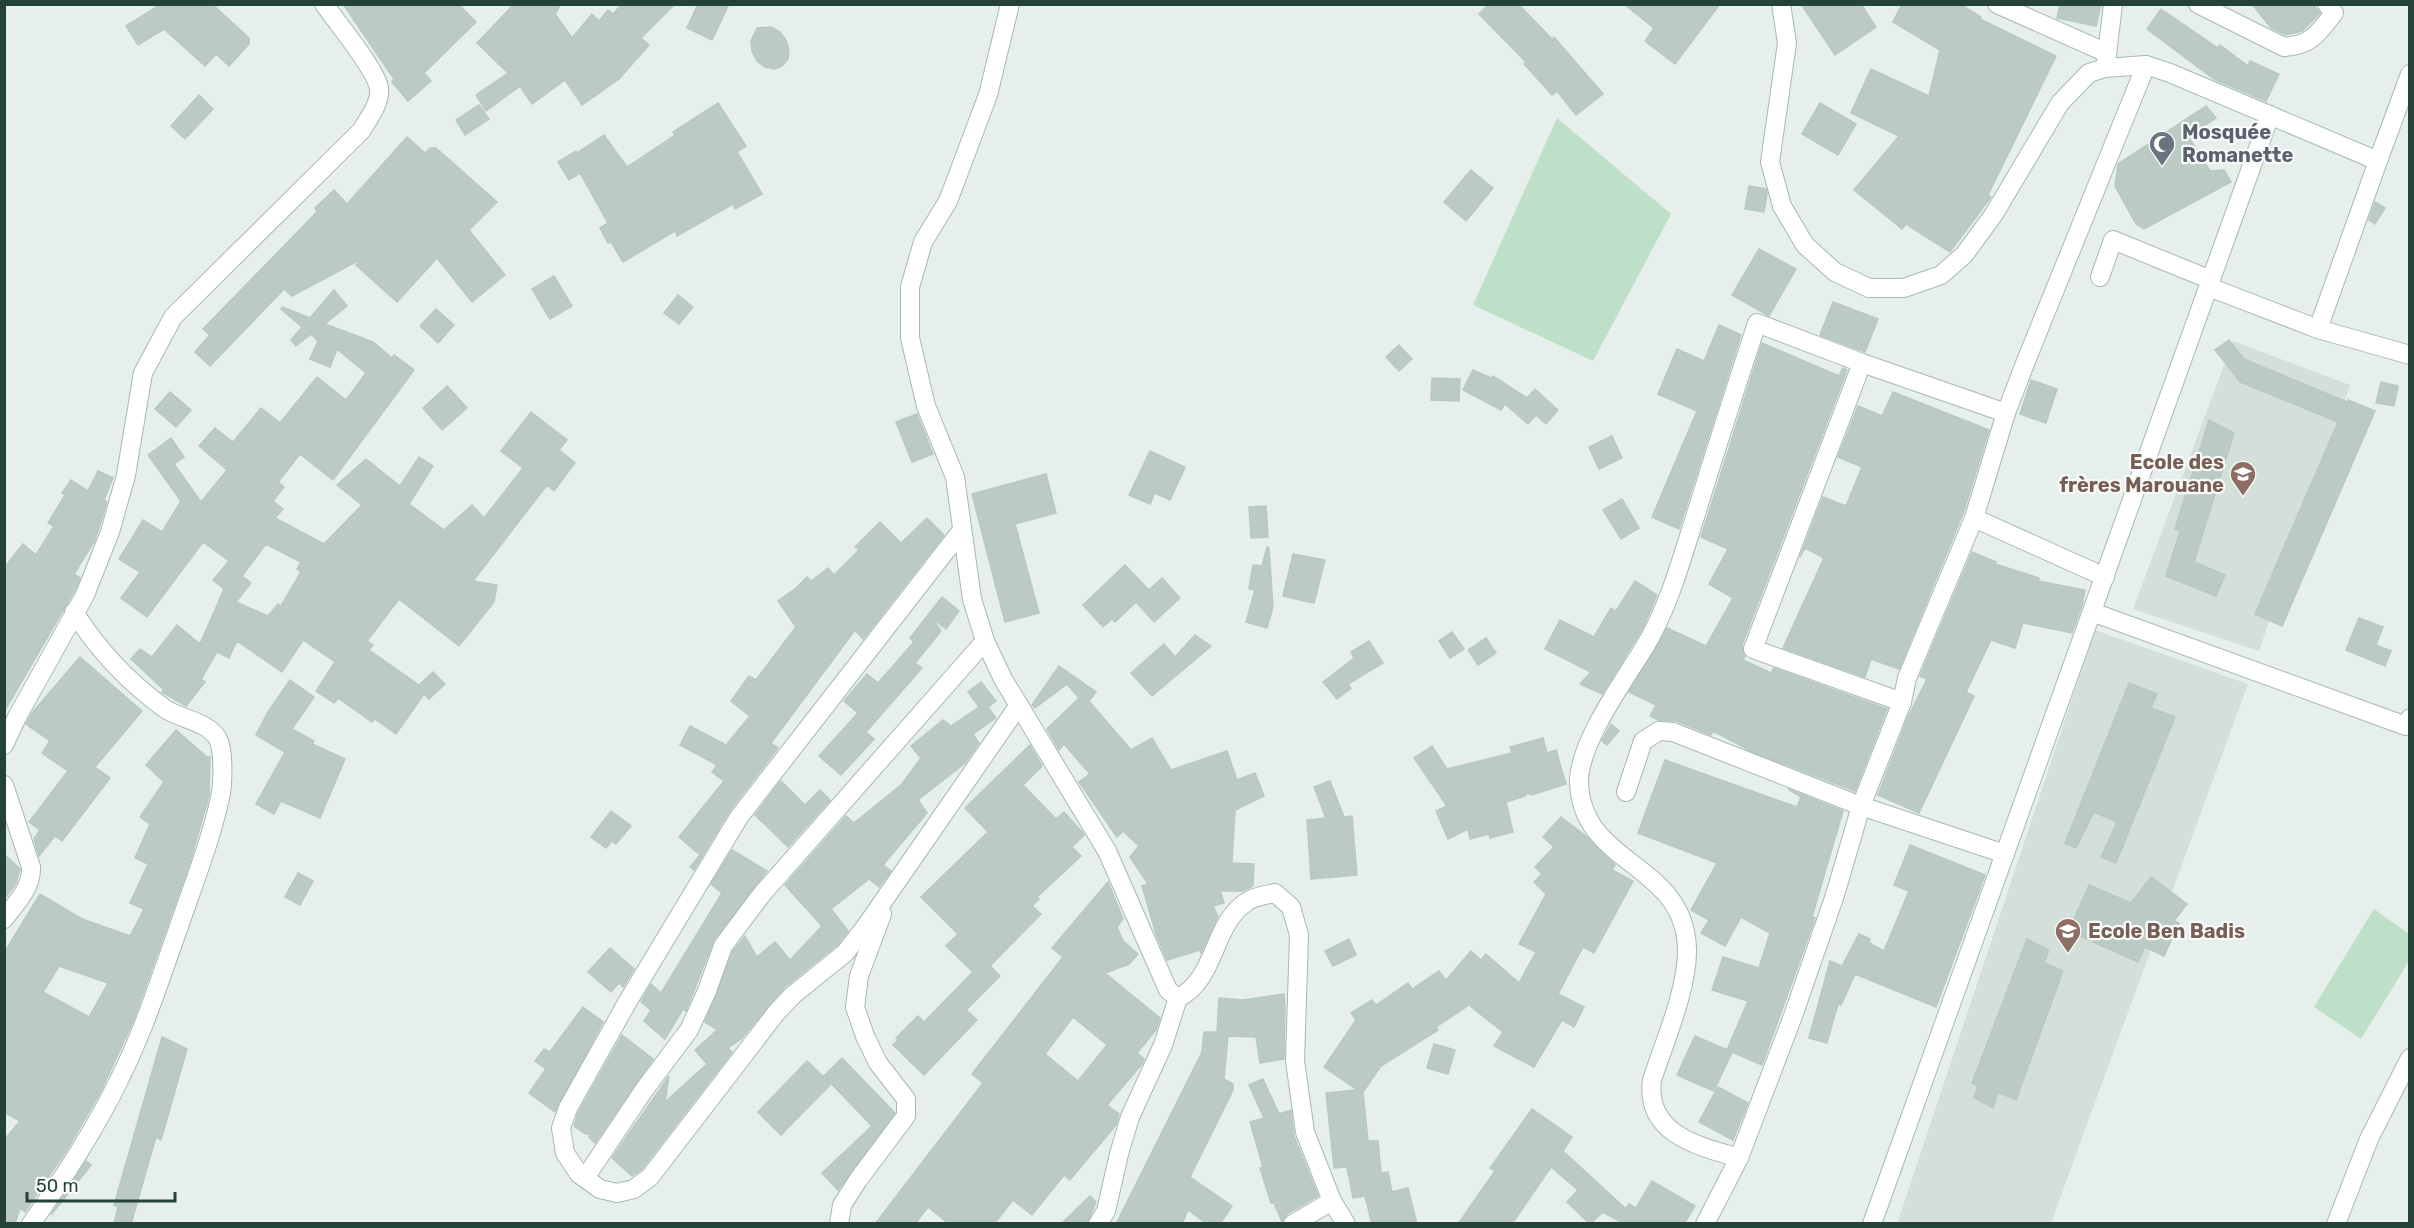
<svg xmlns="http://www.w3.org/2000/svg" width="2414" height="1228" font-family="Rubik,sans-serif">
  <rect width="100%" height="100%" fill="#e6efeb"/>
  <g fill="#d4dfda">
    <path d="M2233 341 2350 385 2259 651 2133 609Z"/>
    <path d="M2095 630 2248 684 2051 1223 1897 1224Z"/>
  </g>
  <g fill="#bfe0c8">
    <path d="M1557 118 1671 214 1593 361 1473 305Z"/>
    <path d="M2374 909 2409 934V961L2361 1039 2314 1007Z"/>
  </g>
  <g fill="#bbcac4" stroke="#b8c9c2" stroke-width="1.5" fill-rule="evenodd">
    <path d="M161 4H212L249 38V44L229 66 216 54 205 66 164 29 138 45 126 26Z"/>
    <path d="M343 4H458L476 22 424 73 431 81 408 101 392 82 394 79Z"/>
    <path d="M514 4H561L555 14 572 38 592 14 599 21 608 10 613 14 622 4H675L641 38 649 45 619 79 582 105 565 80 532 104 520 86 486 111 476 95 508 73 477 43Z"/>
    <path d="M698 4H729L712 40 687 28Z"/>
    <path d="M1489 4H1518L1552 39 1554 37 1603 94 1576 115 1557 91 1552 95 1524 64 1526 62 1479 14Z"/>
    <path d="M1624 4H1720L1675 64 1645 41 1654 28Z"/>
    <path d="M1801 4H1861L1876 27 1835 55Z"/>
    <path d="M1902 4H1960L1981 17 1980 19 2056 56 1988 195 1991 197 1950 252 1906 224 1902 229 1854 190 1899 136 1851 113 1871 69 1929 96 1940 50 1893 22Z"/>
    <path d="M2060 4H2101L2096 26 2057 18Z"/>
    <path d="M2252 4H2313L2320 13 2302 31 2286 35 2271 28Z"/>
    <path d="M2161 9 2218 48 2220 45 2248 66 2250 61 2279 74 2266 101 2214 79 2147 29Z"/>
    <path d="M771 27 780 32 786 40 789 50 788 59 782 66 774 69 765 67 757 61 752 51 751 41 757 28Z"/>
    <path d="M199 95 213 109 185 139 171 126Z"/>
    <path d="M718 103 746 146 737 152 762 194 735 209 733 204 677 236 675 231 623 262 611 242 608 243 600 228 608 223 580 173 569 180 558 162 576 151 577 153 604 135 627 167 675 135 673 132Z"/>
    <path d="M1820 103 1856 124 1838 155 1802 134Z"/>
    <path d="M479 105 489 119 465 135 456 120Z"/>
    <path d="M2206 106 2216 118 2188 136 2210 171 2224 170 2231 182 2144 229 2136 224 2115 186 2118 164Z"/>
    <path d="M407 137 425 153 430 148H436L497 202 469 230 505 275 472 302 437 258 397 302 356 265 363 258 292 296 284 289 210 366 195 352 210 335 203 329 317 212 315 208 334 190 347 204Z"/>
    <path d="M1471 170 1493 188 1466 221 1444 202Z"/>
    <path d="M1749 186 1766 189 1767 194 1764 212 1745 209Z"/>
    <path d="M2375 202 2385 208 2375 224 2369 220Z"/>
    <path d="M1759 249 1796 269 1769 316 1732 295Z"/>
    <path d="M554 276 572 306 550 319 532 289Z"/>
    <path d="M334 290 347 306 325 324 373 342 392 358 394 355 414 370 333 480 300 454 278 482 284 487 273 501 283 509 275 518 324 544 362 505 337 485 366 459 400 486 419 457 433 466 409 504 444 530 472 505 484 518 523 468 501 451 531 412 567 440 559 450 575 463 554 491 547 485 473 581 497 585 494 602 459 646 399 599 367 641 373 645 369 650 419 685 433 672 445 684 429 699 424 694 396 734 375 719 372 722 338 698 334 703 316 691 335 662 303 640 282 672 237 641 229 658 217 652 201 679 205 682 186 706 162 692 164 690 131 659 140 649 152 657 177 625 200 644 224 589 213 580 229 561 203 542 147 617 121 598 140 572 119 559 143 520 162 532 181 501 148 455 171 438 184 457 174 464 201 502 227 470 199 446 215 428 233 442 261 408 280 423 317 377 346 400 366 373 337 349 330 367 310 359 318 341 311 334 296 346 291 340 302 327 281 309 282 307 310 318ZM266 544 301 562 297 569 301 572 281 606 278 604 268 616 236 602 251 583 242 576Z"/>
    <path d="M678 295 693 307 679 324 664 313Z"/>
    <path d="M1833 302 1878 319 1865 352 1820 335Z"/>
    <path d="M436 309 454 325 438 343 420 326Z"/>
    <path d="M1719 325 1741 335 1679 529 1652 517 1697 411 1658 394 1677 349 1704 361Z"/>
    <path d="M2229 340 2244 359 2347 402 2348 400 2375 411 2282 626 2255 614 2338 422 2240 382 2215 350Z"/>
    <path d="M1762 343 1839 376 1843 368 1847 370 1742 645 1745 656 1743 660 1771 673 1774 668 1887 709 1855 791 1753 752 1713 731 1711 735 1677 721 1658 720 1650 716 1656 705 1629 692 1667 628 1706 646 1733 598 1709 584 1728 549 1701 537Z"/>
    <path d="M1399 345 1412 359 1399 371 1386 357Z"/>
    <path d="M1473 370 1491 378 1493 376 1527 398 1535 389 1558 410 1546 424 1536 415 1528 424 1505 404 1501 410 1463 390Z"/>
    <path d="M1432 378 1460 379 1459 401 1431 400Z"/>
    <path d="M2031 380 2057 389 2046 423 2020 414Z"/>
    <path d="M2381 382 2398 386 2394 406 2376 403Z"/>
    <path d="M447 386 467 408 442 430 423 408Z"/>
    <path d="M170 392 191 410 176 427 155 409Z"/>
    <path d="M1893 392 1989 430 1964 511 1899 669 1871 659 1865 677 1783 648 1824 558 1805 548 1800 557 1823 497 1846 506 1862 467 1838 457 1858 406 1882 416Z"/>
    <path d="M917 414 933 454 912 462 896 422Z"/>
    <path d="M2209 420 2234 433 2194 562 2225 575 2216 596 2166 576 2180 531 2175 529Z"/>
    <path d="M1612 436 1622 458 1599 469 1589 447Z"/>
    <path d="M1150 451 1185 467 1170 500 1155 493 1150 504 1129 495Z"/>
    <path d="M98 471 113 478 104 500 107 502 99 528 94 542 74 574 80 578 75 590 4 712V568L23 544 36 555 54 526 48 523 65 495 62 493 71 480 88 491Z"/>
    <path d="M1046 474 1056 513 1015 524 1039 613 1005 622 972 494Z"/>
    <path d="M1622 499 1639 528 1621 539 1603 510Z"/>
    <path d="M1266 506 1268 537 1251 538 1249 507Z"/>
    <path d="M927 518 944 535 863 639 855 630 771 743 778 748 730 810 694 870 690 867 700 855 679 837 724 781 712 772 717 765 680 745 690 726 726 745 750 716 731 701 749 676 756 680 796 627 778 601 796 588 807 577 811 581 828 568 834 575 859 550 855 547 880 522 901 543Z"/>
    <path d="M1267 547 1269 548 1273 607 1267 628 1246 622 1255 590 1249 589 1253 565 1262 566Z"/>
    <path d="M1972 552 1996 562 1995 564 2039 578 2038 581 2085 590 2082 605 2072 633 2023 623 2015 648 1991 640 1966 692 1974 696 1919 813 1878 795 1908 717 1927 679 1920 676Z"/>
    <path d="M1293 554 1325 560 1314 603 1283 596Z"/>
    <path d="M1125 565 1149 590 1162 578 1180 598 1154 622 1136 602 1115 622 1112 619 1103 627 1083 605Z"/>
    <path d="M1635 581 1657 595 1643 628 1602 694 1580 684 1591 672 1545 649 1560 620 1594 637 1611 608 1616 611Z"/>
    <path d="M942 597 959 611 946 629 932 618 941 631 915 663 922 668 866 732 874 739 841 775 819 756 858 713 844 701 867 674 878 683 914 642 910 638Z"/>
    <path d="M2359 618 2383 627 2376 645 2391 651 2385 666 2346 650Z"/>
    <path d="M1452 632 1464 649 1450 658 1439 641Z"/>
    <path d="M1195 635 1211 646 1152 696 1131 673 1164 644 1175 657Z"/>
    <path d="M1486 638 1496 653 1478 665 1468 650Z"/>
    <path d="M1369 641 1383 663 1348 684 1351 688 1337 699 1323 682 1354 658 1351 652Z"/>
    <path d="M80 657 142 711 95 767 110 778 62 841 55 836 39 856 34 839 40 830 29 822 68 771 42 753 50 741 26 724 32 713Z"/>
    <path d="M1059 666 1096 692 1089 701 1131 750 1152 738 1171 770 1227 751 1237 780 1255 773 1264 796 1235 810 1232 863 1254 864 1253 886 1242 891H1220L1224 903 1213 906 1218 916 1201 953 1200 950 1167 960 1156 934 1142 886 1148 884 1130 857 1139 846 1123 831 1117 837 1079 782 1090 774 1064 744 1059 750 1047 729 1079 698 1067 684 1035 708 1032 705Z"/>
    <path d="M290 680 314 697 292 729 314 741 312 744 345 759 320 818 281 801 274 814 256 804 285 752 256 735 268 712Z"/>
    <path d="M981 682 996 701 988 707 996 718 973 734 979 743 965 763 918 800 927 813 883 865 891 871 879 887 869 879 831 909 848 931 837 945 785 987 741 1039 728 1048 732 1052 642 1169 632 1176 612 1158 669 1076 665 1102 707 1064 695 1050 717 1030 705 1022 733 951 745 936 757 957 775 942 790 960 822 926 785 885 846 816 854 823 902 784 921 758 911 746 943 720 951 726 979 707 968 692Z"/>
    <path d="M2129 683 2157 694 2151 708 2175 717 2116 863 2101 857 2117 822 2094 812 2076 848 2065 843Z"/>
    <path d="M1611 724 1619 731 1607 745 1602 741Z"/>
    <path d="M176 730 207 757H210L209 796 190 862 133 1022 100 1093 68 1148 25 1212 20 1208 15 1224H4V1140L20 1121 4 1112V953L40 894 82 919 130 936 144 909 130 903 148 864 135 858 150 824 140 817 164 782 146 765ZM59 966 108 983 89 1017 43 992Z"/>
    <path d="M1543 738 1547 753 1556 750 1566 784 1532 795 1527 793 1525 796 1506 802 1513 832 1490 838 1489 834 1470 839 1468 829 1448 839 1436 811 1447 806 1414 758 1432 746 1447 769 1512 753 1510 747Z"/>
    <path d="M1030 745 1042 766 1023 785 1056 819 1064 812 1082 832 1084 835 1072 847 1081 856 1037 897 1039 899 1032 906 1041 914 990 966 1000 976 966 1010 977 1020 924 1075 893 1045 898 1040 896 1038 918 1016 924 1022 973 972 946 946 958 934 921 897 988 832 965 808Z"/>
    <path d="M1665 760 1797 807 1801 797 1788 789 1843 811 1812 917 1815 918 1812 927 1762 1065 1732 1052 1714 1091 1677 1075 1695 1036 1727 1050 1748 1001 1712 990 1723 957 1759 968 1770 933 1741 917 1725 946 1701 933 1709 920 1691 910 1717 863 1638 833Z"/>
    <path d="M781 781 805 805 820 790 830 800 788 847 755 815Z"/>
    <path d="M1330 781 1344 817 1352 816 1357 875 1311 879 1307 820 1326 818 1314 787Z"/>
    <path d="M611 811 631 826 616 844 612 841 606 848 591 837Z"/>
    <path d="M1561 817 1586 836 1615 865 1612 870 1633 881 1594 953 1583 947 1558 994 1584 1007 1574 1027 1562 1020 1534 1067 1494 1046 1503 1032 1469 1005 1436 1027 1438 1030 1381 1066 1363 1092 1368 1141H1378L1381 1173 1388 1172 1392 1192 1408 1188 1417 1224H1372L1365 1196 1353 1198 1347 1167 1334 1168 1326 1093 1357 1090 1324 1067 1356 1020 1351 1013 1372 1000 1376 1005 1408 983 1412 989 1439 971 1446 980 1471 951 1481 960 1486 954 1519 983 1536 952 1519 944 1546 894 1534 882 1542 874 1535 867 1554 847 1543 837Z"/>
    <path d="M1910 845 1985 875 1936 1007 1855 974 1841 1005 1838 1004 1827 1043 1809 1038 1830 961 1842 966 1859 934 1870 939 1869 943 1884 951 1909 891 1894 885Z"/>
    <path d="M732 850 767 871 714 940 686 1011 683 1009 665 1039 644 1021 651 1010 641 1002 651 984 661 993 722 893 711 884Z"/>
    <path d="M4 854 20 869 16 883 4 900Z"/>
    <path d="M298 873 313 881 300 905 285 897Z"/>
    <path d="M2151 877 2187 904 2174 921 2179 923 2164 956 2145 947 2138 962 2069 931 2089 885 2131 903Z"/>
    <path d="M1108 882 1123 919 1117 927 1123 941 1138 954 1129 964 1105 973 1160 1018 1156 1030 1137 1053 1144 1059 1142 1064 1107 1105 1119 1114 1116 1125 1070 1180 1064 1175 1032 1215 1013 1200 994 1224H949L928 1207 915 1224H875L983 1083 972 1074 1063 957 1052 948ZM1073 1017 1107 1045 1078 1081 1045 1054Z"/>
    <path d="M1349 939 1356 955 1333 966 1325 951Z"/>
    <path d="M2027 939 2049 950 2044 963 2063 971 2016 1100 1998 1092 1993 1108 1974 1098 1978 1086 1972 1083Z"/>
    <path d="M610 948 634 969 623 987 619 983 611 992 588 972Z"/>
    <path d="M1284 994 1285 1007 1284 1059 1260 1063 1256 1037 1228 1036 1224 1079 1233 1084V1090L1190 1177 1232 1206 1220 1224H1207L1188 1210 1182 1224H1116L1202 1052 1204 1032H1217L1219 998 1243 1000Z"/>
    <path d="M583 1007 603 1022 555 1112 529 1093 546 1069 535 1061 544 1049 550 1052Z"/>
    <path d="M622 1035 653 1059 595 1143 589 1137 590 1134H585L574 1126 578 1113Z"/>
    <path d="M162 1037 187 1049 161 1140 156 1137 131 1224H114L118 1207 114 1205Z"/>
    <path d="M1434 1044 1455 1050 1448 1074 1427 1068Z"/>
    <path d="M842 1058 895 1113 838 1190 822 1173 872 1126 824 1076Z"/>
    <path d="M807 1061 831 1084 781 1135 758 1112Z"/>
    <path d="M1263 1079 1279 1114 1291 1110 1294 1136 1318 1196 1287 1214 1282 1222 1274 1203H1271L1260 1168 1263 1167 1250 1122 1264 1118 1249 1085Z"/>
    <path d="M1718 1087 1748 1103 1733 1140 1699 1122Z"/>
    <path d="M1532 1109 1572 1137 1563 1151 1626 1209 1629 1204 1636 1208 1652 1181 1695 1206 1684 1224H1618L1619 1221 1603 1212 1590 1224 1567 1202 1578 1190 1551 1167 1512 1224H1458L1495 1171 1490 1168Z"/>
    <path d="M86 1161 91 1165 51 1215 64 1195Z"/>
    <path d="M1090 1196 1096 1202 1087 1224H1061Z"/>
  </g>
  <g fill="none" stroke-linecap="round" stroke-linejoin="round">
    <g stroke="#a8b8b2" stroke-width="20">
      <g id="street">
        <path d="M1010 4 988 95 948 201 923 242 910 287V338L926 406 955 477 972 599 985 641 1003 679 1107 851 1168 990 1178 998C1217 979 1212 923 1248 901 1255 896 1267 895 1275 893L1291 907 1299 935 1295 1061 1305 1132 1332 1201 1346 1224"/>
        <path d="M1997 4 2107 53"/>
        <path d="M2198 4 2284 47C2312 45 2318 33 2334 13L2327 4"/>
        <path d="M2106 63 2113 4"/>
        <path d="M2100 277 2113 240 2211 280"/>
        <path d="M2209 287 2318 329 2410 355"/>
        <path d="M2318 329 2378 161"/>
        <path d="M1862 363 1753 649 1902 702"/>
        <path d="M1974 518 2105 577"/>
        <path d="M962 530 739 817 628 1001 568 1108 561 1128 565 1153 579 1174 600 1189 617 1193 634 1189 650 1177 776 1013 793 995 845 953 866 926 1019 705"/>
        <path d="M2092 612 2406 726 2410 718"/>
        <path d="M4 745 17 717 85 595 110 532 126 475 143 373 173 317 361 131C368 119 381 103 379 88 376 69 337 23 324 4"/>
        <path d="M4 785 31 867C32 888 16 903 4 919"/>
        <path d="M1626 792 1643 741 1659 731 1673 732 1861 806 2005 854"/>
        <path d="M1739 1158C1698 1146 1645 1134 1652 1080 1664 1043 1688 988 1687 949 1685 862 1581 866 1579 782 1579 743 1623 682 1644 648 1668 609 1681 561 1695 517 1715 452 1736 387 1757 323L1862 363 2006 413"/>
        <path d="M585 1178 644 1090 689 1030 707 991 723 946 762 894 985 641"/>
        <path d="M31 1224C63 1178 95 1130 119 1080 143 1033 159 982 177 932 192 888 210 843 220 798 223 785 224 751 218 739 208 721 179 719 164 708 127 681 98 650 74 612"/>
        <path d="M839 1224 842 1205 858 1180 906 1116V1099L878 1063 865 1036 855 1007 859 976 882 914"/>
        <path d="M1098 1224 1106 1211 1119 1154 1130 1117 1163 1045 1178 998"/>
        <path d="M1293 1224 1332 1201"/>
        <path d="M1705 1224 1739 1158 1793 1016 1835 895 1861 806 1902 702 1907 678 1974 518 2006 413 2026 361 2146 65"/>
        <path d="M2336 1224 2369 1139 2410 1058"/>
      </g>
    </g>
    <g stroke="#a4bbb3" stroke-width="20">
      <g id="secondary">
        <path d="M1781 4 1787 43 1770 162 1782 206 1805 245 1835 272 1869 288H1904L1941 275 1964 255 1994 214 2060 103 2089 73 2105 68 2146 65 2170 73 2378 161 2410 74"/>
        <path d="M1872 1224 2270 115"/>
      </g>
    </g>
    <use href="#street" stroke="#fff" stroke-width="18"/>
    <use href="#secondary" stroke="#fff" stroke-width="18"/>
  </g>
  <defs>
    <g id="mosque-pin" transform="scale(1.35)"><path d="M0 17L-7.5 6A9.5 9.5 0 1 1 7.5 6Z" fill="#6b7280" stroke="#f7fbf9"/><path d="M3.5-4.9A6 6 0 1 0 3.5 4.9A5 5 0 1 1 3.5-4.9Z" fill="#fff"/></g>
    <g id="school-pin" transform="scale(1.35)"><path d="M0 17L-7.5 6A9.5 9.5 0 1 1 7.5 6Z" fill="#8d6e63" stroke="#f7fbf9"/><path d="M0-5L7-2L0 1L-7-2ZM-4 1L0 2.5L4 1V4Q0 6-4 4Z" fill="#fff"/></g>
  </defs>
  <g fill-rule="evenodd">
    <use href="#mosque-pin" x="2162" y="144"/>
    <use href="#school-pin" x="2243" y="474"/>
    <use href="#school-pin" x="2068" y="931"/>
  </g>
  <g text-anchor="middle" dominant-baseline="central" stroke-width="4.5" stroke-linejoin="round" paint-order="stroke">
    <g font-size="20" font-weight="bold" fill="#5b616d" stroke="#f7fbf9" text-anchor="start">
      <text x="2182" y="132">Mosquée<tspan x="2182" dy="23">Romanette</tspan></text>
    </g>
    <g font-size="20" font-weight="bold" fill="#785e54" stroke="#f7fbf9" text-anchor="end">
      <text x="2224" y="462">Ecole des<tspan x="2224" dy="23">frères Marouane</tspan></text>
      <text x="2088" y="931" text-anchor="start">Ecole Ben Badis</text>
    </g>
  </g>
  <rect width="2414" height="1228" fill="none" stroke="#24423a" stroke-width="12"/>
  <path d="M27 1192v9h148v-9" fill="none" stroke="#24423a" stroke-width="3"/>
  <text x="36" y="1192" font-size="18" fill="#24423a" stroke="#f7fbf9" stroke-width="4.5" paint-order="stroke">50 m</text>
</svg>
